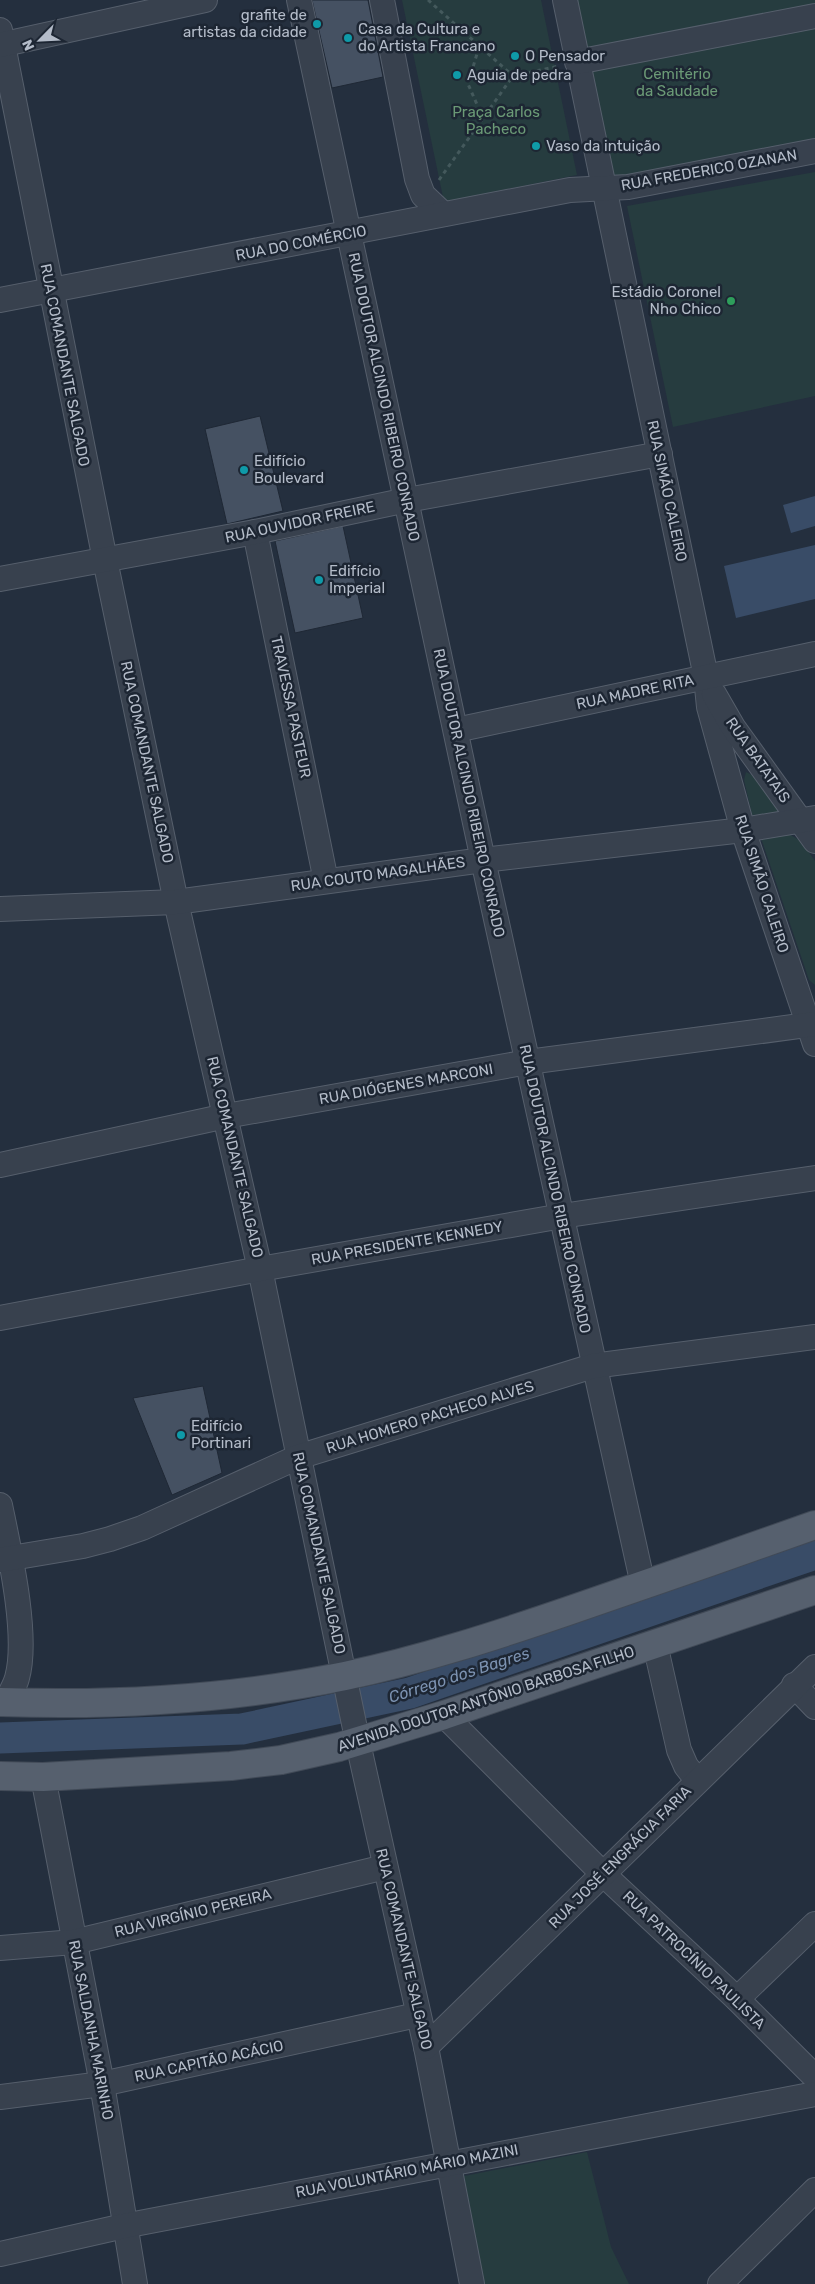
<svg xmlns="http://www.w3.org/2000/svg" width="815" height="2284" font-family="Rubik,sans-serif">
  <rect width="100%" height="100%" fill="#242f3e"/>
  <g fill="#263c3f">
    <path d="M402 0H541L577 175 444 202Z"/>
    <path d="M576 0H815V141L612 180Z"/>
    <path d="M815 172V396L673 427 627 206Z"/>
    <path d="M746 772 754 776 781 813 752 815 744 780Z"/>
    <path d="M787 833 801 841 815 861V985L809 980 761 838Z"/>
    <path d="M587 2152 611 2247 629 2284H483L464 2176Z"/>
  </g>
  <g fill="#394c67">
    <path d="M815 496V526L791 533 783 505Z"/>
    <path d="M815 545V599L736 618 724 566Z"/>
  </g>
  <g fill="none" stroke-linecap="round" stroke-linejoin="round">
    <path stroke="#394c67" stroke-width="31" d="M0 1738 242 1729 410 1693 815 1554"/>
  </g>
  <g fill="#455162" stroke="#1f2835">
    <path d="M312 0H368L383 77 332 88Z"/>
    <path d="M260 416 283 511 227 524 205 429Z"/>
    <path d="M343 526 363 618 295 633 275 541Z"/>
    <path d="M203 1386 222 1473 172 1495 133 1398Z"/>
  </g>
  <g fill="none" stroke-linecap="round" stroke-linejoin="round">
    <g stroke="#565f6c" stroke-width="26">
      <g id="minor">
        <path d="M299 0 483 860 643 1585"/>
        <path d="M382 0 417 179 423 195 443 214"/>
        <path d="M565 0 706 677 709 707 743 830 815 1044"/>
        <path d="M0 30 105 560 176 902 260 1269 358 1743 426 2047 472 2284"/>
        <path d="M0 45 205 0"/>
        <path d="M577 62 815 16"/>
        <path d="M0 300 570 190 628 187 815 151"/>
        <path d="M255 532 326 881"/>
        <path d="M0 579 255 532 407 500 660 454"/>
        <path d="M714 694 733 727 815 841"/>
        <path d="M456 730 815 654"/>
        <path d="M0 909 176 902 483 860 743 830 815 818"/>
        <path d="M0 1165 226 1116 528 1062 815 1024"/>
        <path d="M0 1318 260 1269 562 1216 815 1178"/>
        <path d="M0 1505C9 1549 29 1636 17 1678 15 1686 9 1695 6 1702"/>
        <path d="M0 1560 83 1546 110 1539 142 1528 298 1457 593 1366 815 1337"/>
        <path d="M655 1644 679 1750 686 1766 697 1780"/>
        <path d="M794 1685 815 1707"/>
        <path d="M444 1715 603 1874 737 1999 815 2077"/>
        <path d="M43 1777 102 2084 135 2284"/>
        <path d="M0 1948 74 1942 385 1867"/>
        <path d="M737 1999 815 1924"/>
        <path d="M426 2047 815 1667"/>
        <path d="M0 2097 102 2084 417 2015"/>
        <path d="M0 2254 124 2226 815 2094"/>
        <path d="M720 2284 815 2190"/>
      </g>
    </g>
    <g stroke="#414a57" stroke-width="30">
      <g id="major">
        <path d="M0 1702C114 1706 232 1699 345 1676 421 1660 495 1636 568 1611 650 1583 733 1554 815 1525"/>
        <path d="M0 1776 43 1777 231 1766 281 1760 339 1747 444 1715 815 1590"/>
      </g>
    </g>
    <g stroke="#44595c" stroke-width="3" stroke-dasharray="4 4" stroke-linecap="butt">
      <path d="M428 0 513 76"/>
      <path d="M479 47 468 84 483 118"/>
      <path d="M439 180 513 76 559 66"/>
    </g>
    <use href="#minor" stroke="#38414e" stroke-width="24"/>
    <use href="#major" stroke="#56606e" stroke-width="28"/>
  </g>
  <g fill="#0f9aa8" stroke="#1d2633" stroke-width="2">
    <circle cx="317" cy="24" r="5"/>
    <circle cx="348" cy="38" r="5"/>
    <circle cx="515" cy="56" r="5"/>
    <circle cx="457" cy="75" r="5"/>
    <circle cx="536" cy="146" r="5"/>
    <circle cx="244" cy="470" r="5"/>
    <circle cx="319" cy="580" r="5"/>
    <circle cx="181" cy="1435" r="5"/>
  </g>
  <circle fill="#2e9e5b" stroke="#1d2633" stroke-width="2" cx="731" cy="301" r="5"/>
  <g text-anchor="middle" dominant-baseline="central" stroke-width="5" stroke-linejoin="round" paint-order="stroke">
    <g font-size="15" fill="#b4bcc9" stroke="#1d2633" text-anchor="start">
      <text x="307" y="15" text-anchor="end">grafite de<tspan x="307" dy="17">artistas da cidade</tspan></text>
      <text x="358" y="29">Casa da Cultura e<tspan x="358" dy="17">do Artista Francano</tspan></text>
      <text x="525" y="56">O Pensador</text>
      <text x="467" y="75">Aguia de pedra</text>
      <text x="546" y="146">Vaso da intuição</text>
      <text x="721" y="292" text-anchor="end">Estádio Coronel<tspan x="721" dy="17">Nho Chico</tspan></text>
      <text x="254" y="461">Edifício<tspan x="254" dy="17">Boulevard</tspan></text>
      <text x="329" y="571">Edifício<tspan x="329" dy="17">Imperial</tspan></text>
      <text x="191" y="1426">Edifício<tspan x="191" dy="17">Portinari</tspan></text>
    </g>
    <g font-size="15" fill="#6b9a76" stroke="#1d2633">
      <text x="677" y="74">Cemitério<tspan x="677" dy="17">da Saudade</tspan></text>
      <text x="496" y="112">Praça Carlos<tspan x="496" dy="17">Pacheco</tspan></text>
    </g>
    <g font-size="15" fill="#b4bcc9" stroke="#1d2633">
      <text transform="translate(709 170) rotate(-10)">RUA FREDERICO OZANAN</text>
      <text transform="translate(301 243) rotate(-11)">RUA DO COMÉRCIO</text>
      <text transform="translate(65 365) rotate(79)">RUA COMANDANTE SALGADO</text>
      <text transform="translate(384 397) rotate(78)">RUA DOUTOR ALCINDO RIBEIRO CONRADO</text>
      <text transform="translate(667 491) rotate(78)">RUA SIMÃO CALEIRO</text>
      <text transform="translate(300 522) rotate(-12)">RUA OUVIDOR FREIRE</text>
      <text transform="translate(635 692) rotate(-12)">RUA MADRE RITA</text>
      <text transform="translate(291 707) rotate(78)">TRAVESSA PASTEUR</text>
      <text transform="translate(758 760) rotate(55)">RUA BATATAIS</text>
      <text transform="translate(147 762) rotate(78)">RUA COMANDANTE SALGADO</text>
      <text transform="translate(469 793) rotate(78)">RUA DOUTOR ALCINDO RIBEIRO CONRADO</text>
      <text transform="translate(378 874) rotate(-8)">RUA COUTO MAGALHÃES</text>
      <text transform="translate(762 884) rotate(72)">RUA SIMÃO CALEIRO</text>
      <text transform="translate(406 1084) rotate(-10)">RUA DIÓGENES MARCONI</text>
      <text transform="translate(235 1157) rotate(77)">RUA COMANDANTE SALGADO</text>
      <text transform="translate(555 1189) rotate(78)">RUA DOUTOR ALCINDO RIBEIRO CONRADO</text>
      <text transform="translate(407 1243) rotate(-10)">RUA PRESIDENTE KENNEDY</text>
      <text transform="translate(430 1417) rotate(-17)">RUA HOMERO PACHECO ALVES</text>
      <text transform="translate(319 1553) rotate(78)">RUA COMANDANTE SALGADO</text>
      <text transform="translate(486 1699) rotate(-18)">AVENIDA DOUTOR ANTÔNIO BARBOSA FILHO</text>
      <text transform="translate(620 1857) rotate(-45)">RUA JOSÉ ENGRÁCIA FARIA</text>
      <text transform="translate(193 1913) rotate(-14)">RUA VIRGÍNIO PEREIRA</text>
      <text transform="translate(404 1949) rotate(77)">RUA COMANDANTE SALGADO</text>
      <text transform="translate(694 1960) rotate(44)">RUA PATROCÍNIO PAULISTA</text>
      <text transform="translate(91 2030) rotate(79)">RUA SALDANHA MARINHO</text>
      <text transform="translate(209 2061) rotate(-12)">RUA CAPITÃO ACÁCIO</text>
      <text transform="translate(407 2171) rotate(-11)">RUA VOLUNTÁRIO MÁRIO MAZINI</text>
    </g>
    <g font-size="16" font-style="italic" fill="#7c92b1" stroke="#1d2633">
      <text transform="translate(459 1675) rotate(-18)">Córrego dos Bagres</text>
    </g>
  </g>
  <g transform="translate(40 40) rotate(246)" stroke="#1d2633" stroke-width="4" paint-order="stroke">
  <path d="M0-4L9 19L0 12L-9 19Z" fill="#b4bcc9"/>
  <text y="-8" font-size="14" font-weight="bold" text-anchor="middle" fill="#b4bcc9">N</text>
  </g>
</svg>
